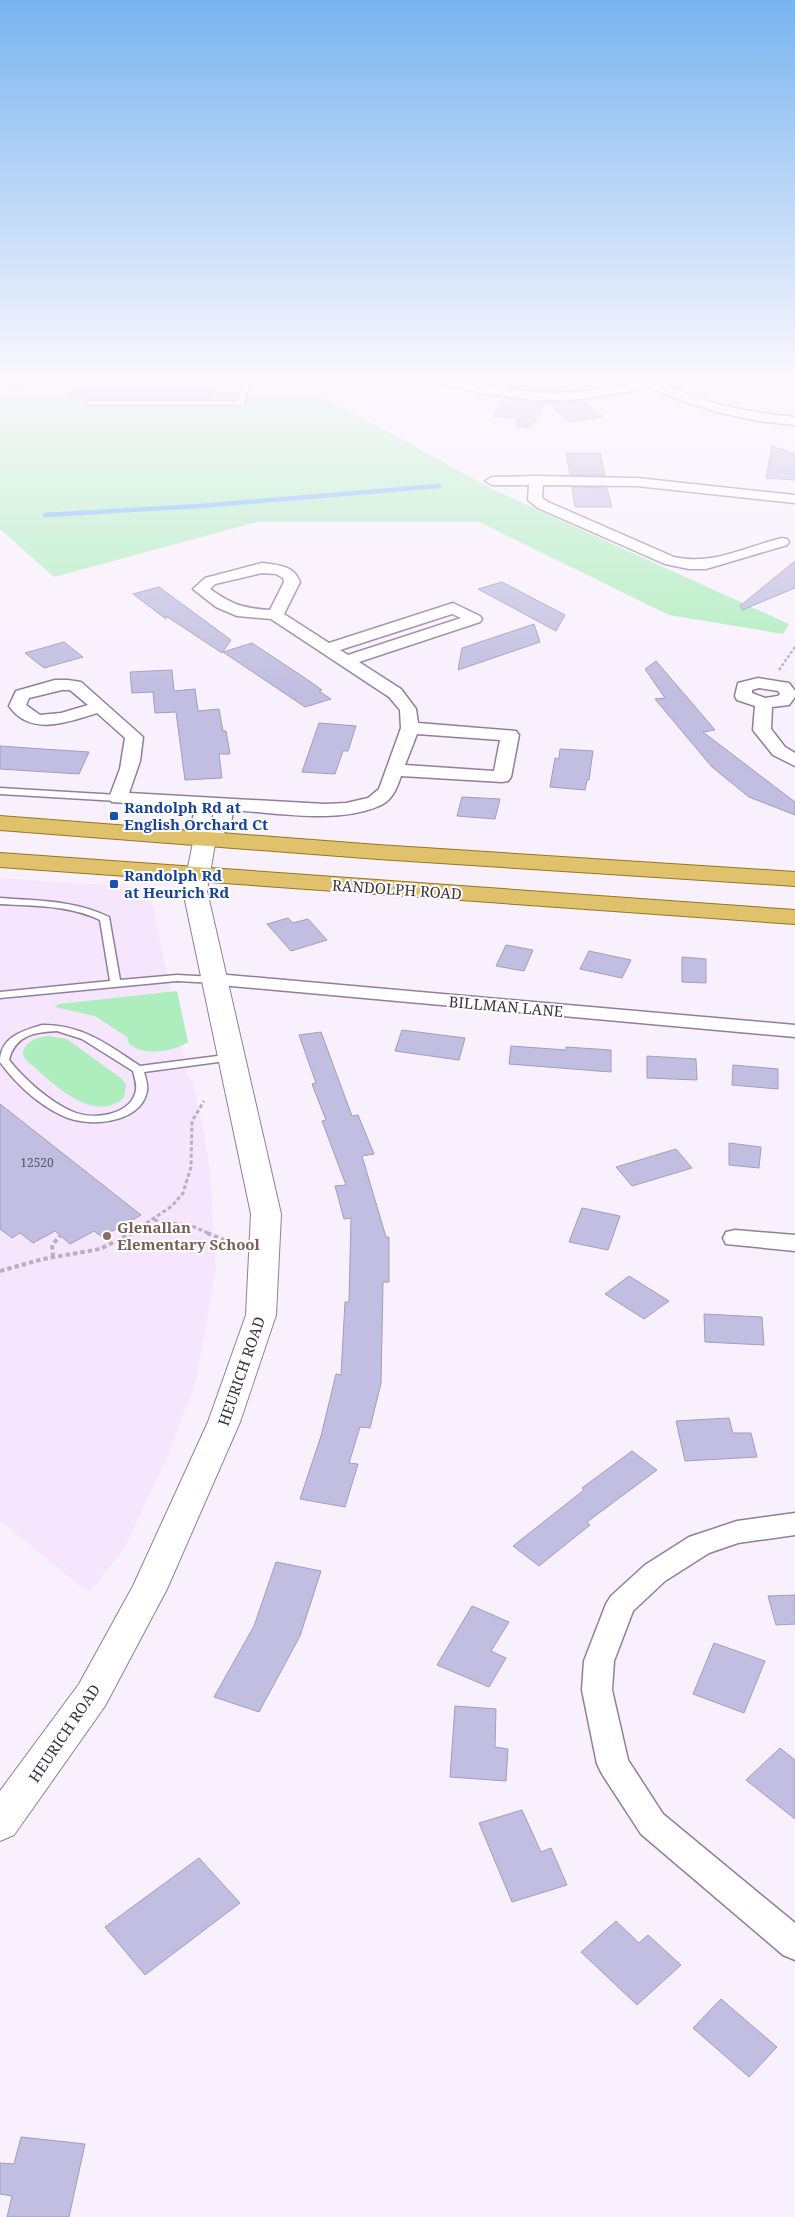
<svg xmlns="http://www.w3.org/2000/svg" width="795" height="2217" font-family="'Noto Serif',serif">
  <rect width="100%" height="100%" fill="#f9f0fd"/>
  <path fill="#f6e6fd" d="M0 878 149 888 188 1076 193 1082 204 1131 210 1174 216 1268 196 1381 167 1458 123 1550 89 1593 0 1521Z"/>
  <g fill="#aeedbe">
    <path d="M0 379H292L494 490 789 624 783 634 669 615 479 522H257L54 577 0 529Z"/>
    <path d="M177 991 188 1042C173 1052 143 1056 129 1044L127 1037 95 1016 55 1007 59 1004Z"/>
    <path d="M48 1036 67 1039 122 1079 126 1085 124 1098C90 1125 52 1081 27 1061L23 1055C23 1042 37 1037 48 1036Z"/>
  </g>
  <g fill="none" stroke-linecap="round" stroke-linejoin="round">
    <path stroke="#71b4fa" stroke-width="4.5" d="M45 515 200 506 439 486"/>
  </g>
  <g fill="#c1bee1" stroke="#a09dbf">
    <path d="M75 379H214L211 397 69 398Z"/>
    <path d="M513 379H556L570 390 538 391 509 387Z"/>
    <path d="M503 398 537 402 583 401 603 417 570 422 547 402 530 428 517 426 516 418 494 416Z"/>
    <path d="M772 446 795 454V480L766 478Z"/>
    <path d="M566 453H600L605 475H570Z"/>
    <path d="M572 487 607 488 612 507H575Z"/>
    <path d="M795 561V588L742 610 740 606Z"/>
    <path d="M502 582 565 615 556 631 478 589Z"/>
    <path d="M159 587 231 640 222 653 166 616V619L133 594Z"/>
    <path d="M534 624 540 642 458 670 462 648Z"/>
    <path d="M64 642 83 657 44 668 25 653Z"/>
    <path d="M252 643 305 678 322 690 319 691 331 699 305 707 223 652Z"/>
    <path d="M656 661 715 730 703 732 795 802V815L749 797 712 767 655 699 665 698 645 669Z"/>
    <path d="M172 670 174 691 195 689 198 711 219 709 223 731H226L230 754H219L222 778 185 780 176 712 155 713 153 692 132 693 130 672Z"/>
    <path d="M319 723 356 726 348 751H343L335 774 302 772Z"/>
    <path d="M0 746 43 749 89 752 79 774 0 769Z"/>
    <path d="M560 749 593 751 589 780H587L585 790 550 787 555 758 559 759Z"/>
    <path d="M462 797 500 799 495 819 457 816Z"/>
    <path d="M288 918 293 923 308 919 327 940 291 951 267 924Z"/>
    <path d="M506 945 533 950 524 971 496 966Z"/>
    <path d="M589 951 631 960 622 978 580 969Z"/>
    <path d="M682 957 706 959V983L682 982Z"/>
    <path d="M402 1030 465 1038 459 1060 395 1051Z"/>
    <path d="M321 1032 352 1116 358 1115 374 1154 362 1156 386 1237H389V1282H383L381 1383 370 1428 360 1427 349 1463 358 1464 345 1507 300 1499 321 1436 336 1374 341 1375 345 1302H349L351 1218 344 1219 335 1186 346 1185 322 1121 326 1120 312 1084 316 1083 299 1035Z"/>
    <path d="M511 1046 566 1050V1047L611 1050V1072L509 1064Z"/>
    <path d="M647 1056 696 1059 697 1080 647 1078Z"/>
    <path d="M733 1065 778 1069V1089L732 1085Z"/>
    <path d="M0 1104 141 1215 102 1237 94 1231 70 1244 55 1231 33 1243 20 1233 12 1238 0 1229Z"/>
    <path d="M729 1143 761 1147 759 1168 729 1165Z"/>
    <path d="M676 1149 692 1168 632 1186 616 1167Z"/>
    <path d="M582 1208 620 1216 608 1250 569 1242Z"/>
    <path d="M629 1276 669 1301 644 1319 605 1294Z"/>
    <path d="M704 1314 762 1317 764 1345 705 1342Z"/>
    <path d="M729 1418 733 1433H751L757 1457 685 1461 676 1421Z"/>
    <path d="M632 1451 657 1470 587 1522 590 1525 539 1566 513 1546 584 1490 582 1488Z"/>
    <path d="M276 1562 321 1571 300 1636 259 1712 214 1697 254 1626Z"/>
    <path d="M795 1595V1624L776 1625 768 1596Z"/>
    <path d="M472 1606 509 1622 491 1651 506 1658 489 1687 437 1665Z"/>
    <path d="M714 1643 765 1661 744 1713 693 1694Z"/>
    <path d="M455 1706 496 1709 495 1747 508 1749 506 1781 450 1777Z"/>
    <path d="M780 1748 795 1760V1819L746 1780Z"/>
    <path d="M522 1810 541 1852 551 1848 567 1885 512 1902 479 1823Z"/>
    <path d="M199 1858 240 1903 145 1975 105 1927Z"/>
    <path d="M616 1921 639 1943 648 1935 681 1965 637 2005 581 1952Z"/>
    <path d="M721 1999 777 2047 749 2077 693 2028Z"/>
    <path d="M21 2137 85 2144 69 2217H7L12 2196 0 2194V2163L14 2164Z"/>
  </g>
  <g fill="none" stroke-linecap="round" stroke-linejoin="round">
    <g stroke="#927e9b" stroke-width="3">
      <g id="lane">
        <path d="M16 379H22L19 387 16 389 13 387Z"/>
        <path d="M245 379H251L244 403 241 405H88L85 403 88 401H238Z"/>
        <path d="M0 788 118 795 123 798 118 801 0 794Z"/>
        <path d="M0 898C37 901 74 900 109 917L120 980 177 975 215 977 220 980 215 983 177 981 0 998V992L110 981 100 920C69 905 34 906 0 904Z"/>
        <path d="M42 1025C81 1024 109 1045 140 1066L233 1054 238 1057 233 1060 144 1072C146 1079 148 1085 147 1091 141 1125 85 1128 61 1115 38 1104 15 1083 0 1062 0 1037 22 1031 42 1025ZM57 1031 82 1039 133 1071C135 1079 138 1087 135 1094 127 1117 90 1120 71 1111 49 1101 24 1079 9 1060 15 1035 35 1032 57 1031Z"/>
      </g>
    </g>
    <g stroke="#927e9b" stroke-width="3">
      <g id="street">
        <path d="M432 379C473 379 512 393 553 393 598 393 641 379 686 379L684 382 666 385C707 404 750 413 795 417V425L758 421 717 412 683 401 651 388 584 399 537 400 487 394 434 382Z"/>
        <path d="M536 476 637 478 795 495V503L637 486 543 485 542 498 548 502 674 557C713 566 745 547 782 538L787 539 789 542 787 545 706 569H689L665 564 538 508 528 500 529 485H492L485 481 492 477Z"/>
        <path d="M262 563C277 565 294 565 300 582L284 614 329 643 453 603 480 616 482 619 480 622 359 662 401 689 416 709 418 723 516 731 519 735 511 777 508 781 502 782 401 776C397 788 392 801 379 806 338 824 277 813 233 810 232 815 232 822 229 826 224 837 209 845 198 842L191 824 196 808 112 802 109 798 120 769 125 738 97 713C68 722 30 737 9 706L16 691 55 680H68L81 682 143 737 140 761 129 793 325 804 346 803 368 798 379 789 401 728 400 710 389 697 271 619 237 616 216 607 193 589 205 578ZM262 573 276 574 283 578 284 582 270 610C242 608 233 605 210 589L215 584ZM452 614 461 618 348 655 340 650ZM62 690H70L88 705 61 713 40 715 26 705 29 698ZM417 734 500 740 494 771 405 765ZM214 809 212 823 210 825 209 824Z"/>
        <path d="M758 678 789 683 795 691V697L789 705 772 707 771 729 785 747 795 753V766L773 755 753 730 755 706 737 700 735 696 738 683ZM759 688 778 691 780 694 778 696 765 698 752 693V690Z"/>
        <path d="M216 974 795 1025V1037L209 984 206 980 209 976Z"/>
        <path d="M735 1230 795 1235V1251L726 1244 723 1238 726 1232Z"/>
        <path d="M795 1513V1535L738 1543 709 1553 665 1581 633 1611 614 1661 612 1690 628 1760 663 1814 795 1923V1960L783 1955 641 1834 602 1774 597 1764 582 1690 584 1661 606 1604 611 1596 645 1565 689 1537 737 1521Z"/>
      </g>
    </g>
    <g stroke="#927e9b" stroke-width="2">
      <path id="secondary" d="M205 831 213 833 216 838 207 891 281 1214 276 1315 240 1422 167 1589 105 1706 14 1835 0 1841V1791L79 1684 133 1586 208 1422 246 1315 251 1214 183 891 194 838 197 833Z"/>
    </g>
    <g stroke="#99761e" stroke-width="2">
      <g id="primary">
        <path d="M0 816 378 845 795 872V886L378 859 0 830Z"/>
        <path d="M0 853 795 910V924L0 867Z"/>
      </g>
    </g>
    <path stroke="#b9b0bd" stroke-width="2.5" stroke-dasharray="3 2" stroke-linecap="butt" d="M779 670 795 647"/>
    <g stroke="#b9b0bd" stroke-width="3" stroke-dasharray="4 2.5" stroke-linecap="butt">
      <path d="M154 1220 192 1226 210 1234"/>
      <path d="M130 1234 172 1206 183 1193 191 1167 192 1121 204 1101"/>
    </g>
    <g stroke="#b9b0bd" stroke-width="4" stroke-dasharray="4.5 3" stroke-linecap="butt">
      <path d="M207 1233 227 1241"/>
      <path d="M53 1257 52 1245 60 1236"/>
      <path d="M0 1271 43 1259 100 1249 132 1233"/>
    </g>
    <use href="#lane" fill="#fff" fill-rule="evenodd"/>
    <use href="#street" fill="#fff" fill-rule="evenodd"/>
    <use href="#secondary" fill="#fff" fill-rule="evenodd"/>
    <use href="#primary" fill="#e0c26d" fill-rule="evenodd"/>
  </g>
  <linearGradient id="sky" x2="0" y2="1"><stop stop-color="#78b4ef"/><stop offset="0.55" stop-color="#fcf8fe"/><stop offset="1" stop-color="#fcf8fe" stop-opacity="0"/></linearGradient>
  <rect width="795" height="689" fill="url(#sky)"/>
  <g fill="#1a4fb4" stroke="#fff" stroke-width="2">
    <rect x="109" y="811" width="10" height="10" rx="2.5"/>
    <rect x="109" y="879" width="10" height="10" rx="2.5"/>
  </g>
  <circle fill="#8d6e63" stroke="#fff" stroke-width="2" cx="107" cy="1236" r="5"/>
  <g text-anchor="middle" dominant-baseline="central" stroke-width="4" stroke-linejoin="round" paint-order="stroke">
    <g font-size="12" fill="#5d5668">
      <text x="37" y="1162">12520</text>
    </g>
    <g font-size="15" font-weight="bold" fill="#164399" stroke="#fff" text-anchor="start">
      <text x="124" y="807">Randolph Rd at<tspan x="124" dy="17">English Orchard Ct</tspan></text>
      <text x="124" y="875">Randolph Rd<tspan x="124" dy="17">at Heurich Rd</tspan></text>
    </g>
    <g font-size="15" fill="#3c3340" stroke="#fff">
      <text transform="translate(397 889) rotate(4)">RANDOLPH ROAD</text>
      <text transform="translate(506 1006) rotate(5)">BILLMAN LANE</text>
      <text transform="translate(241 1371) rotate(-71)">HEURICH ROAD</text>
      <text transform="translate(64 1733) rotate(-56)">HEURICH ROAD</text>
    </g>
    <g font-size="15" font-weight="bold" fill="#785e54" stroke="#fff" text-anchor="start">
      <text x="117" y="1227">Glenallan<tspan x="117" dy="17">Elementary School</tspan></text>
    </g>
  </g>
</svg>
